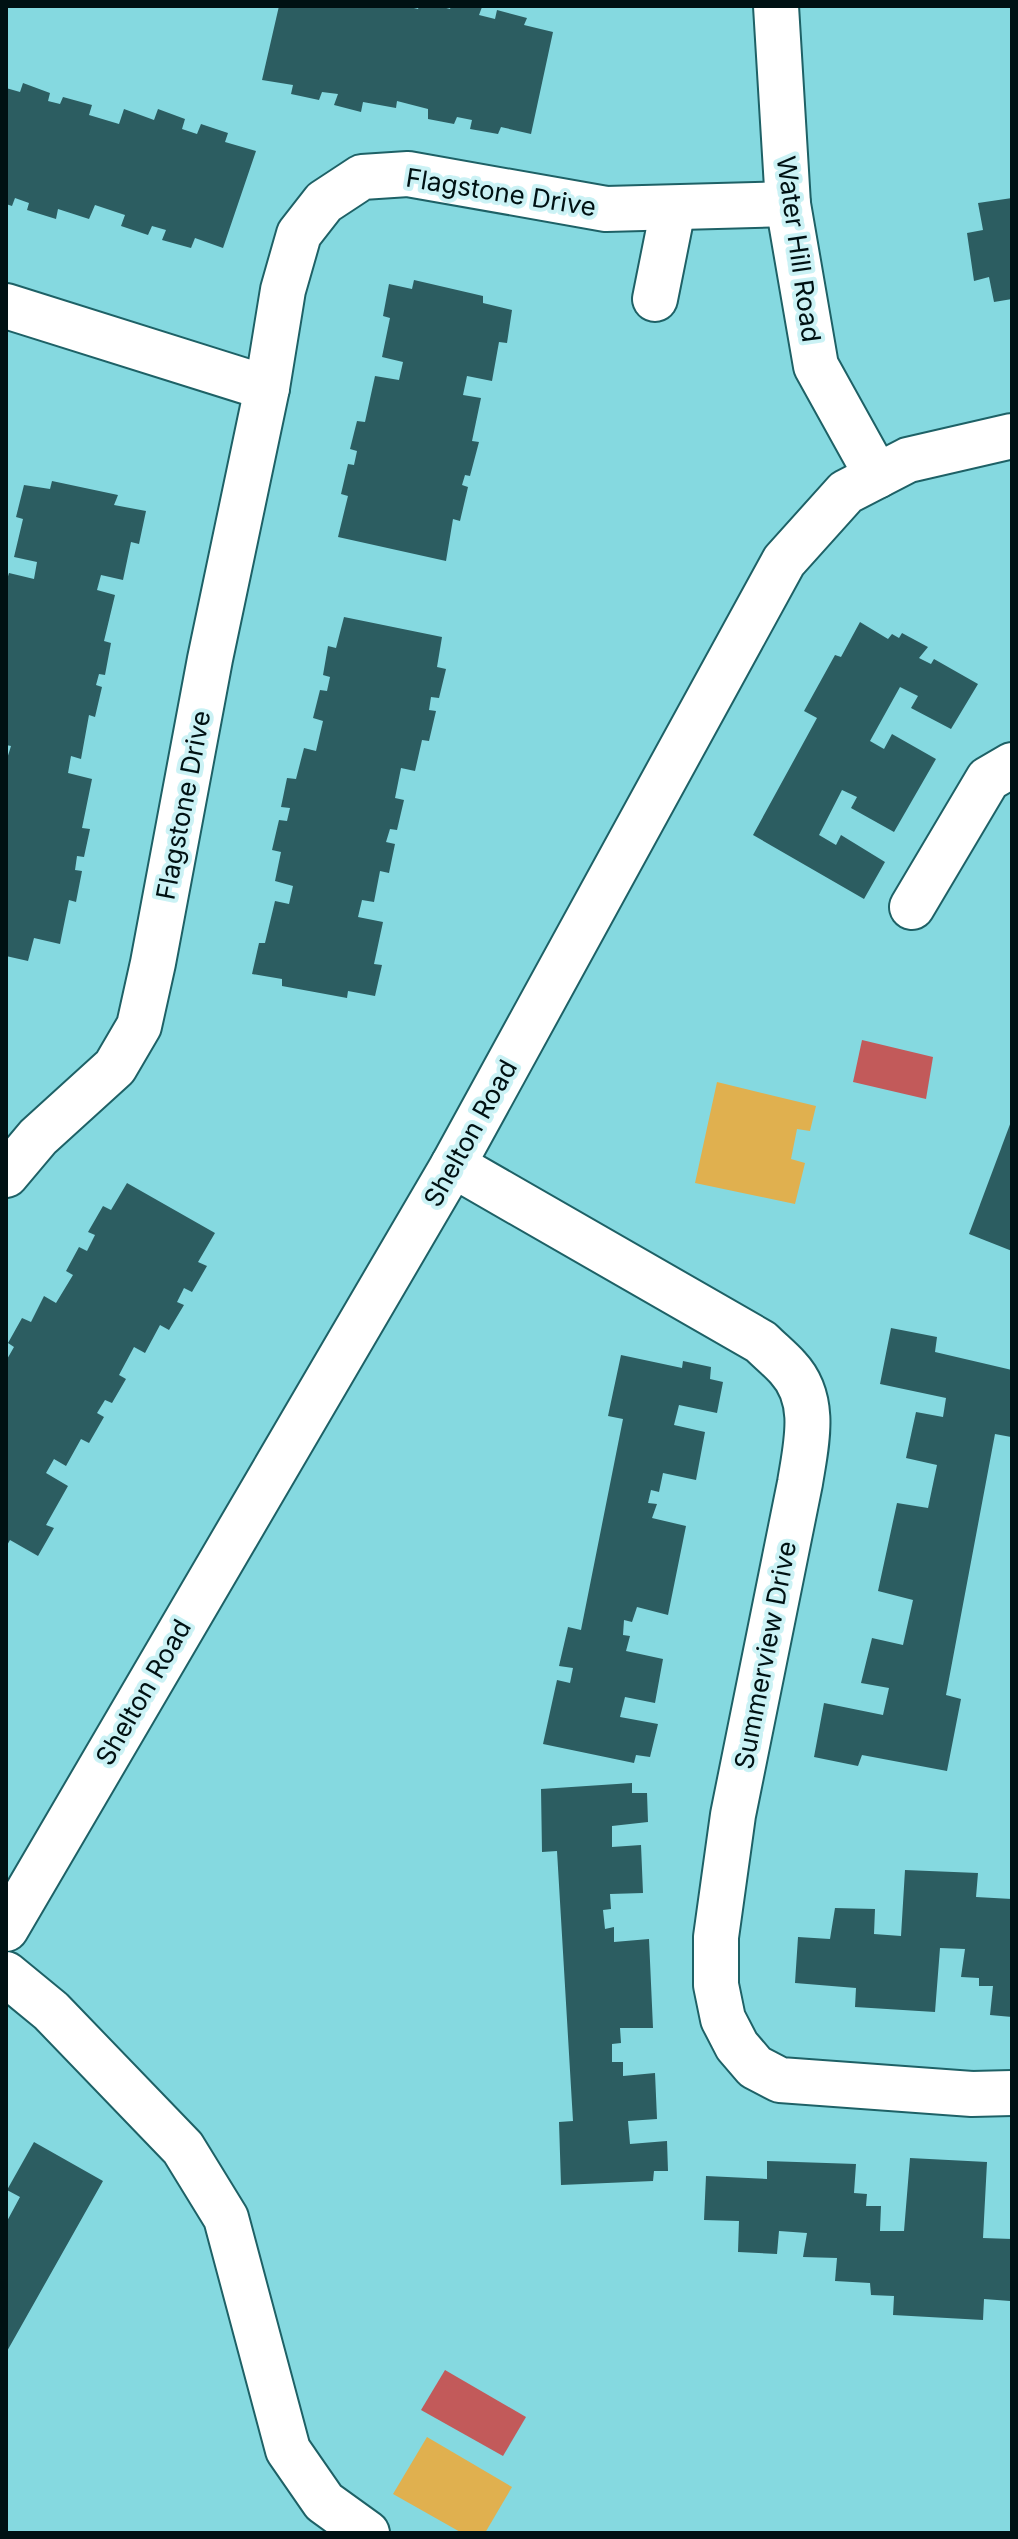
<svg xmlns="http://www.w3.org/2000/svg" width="1018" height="2539" font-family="Inter,sans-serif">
  <rect width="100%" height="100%" fill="#85d9e0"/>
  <g fill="#e0b04f">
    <path d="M717 1082 816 1106 810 1131 797 1129 791 1159 805 1163 795 1204 695 1183Z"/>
    <path d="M427 2437 512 2487 485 2533H462L393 2494Z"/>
  </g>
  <g fill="#c25a5a">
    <path d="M862 1040 933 1057 926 1099 853 1082Z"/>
    <path d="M445 2370 526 2417 503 2456 421 2410Z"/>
  </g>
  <g fill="#2c5d61">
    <path d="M279 6H406L418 9 419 6H439L450 9 451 6H478L482 7 479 15 495 19 497 10 527 18 524 25 553 32 531 134 501 127 498 134 470 129 472 120 457 117 454 124 428 119V109L397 101 396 108 363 102 361 112 334 105 338 94 322 92 319 100 291 94 293 85 262 80Z"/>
    <path d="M23 83 50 93 48 101 60 104 63 97 92 105 89 115 119 124 124 109 154 120 158 109 185 119 182 129 197 134 201 124 228 133 225 142 256 151 223 248 195 238 191 248 162 240 166 230 152 226 148 235 121 226 125 215 95 205 89 219 58 209 56 219 27 210 29 203 15 198 12 206 6 204V88L20 92Z"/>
    <path d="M1012 198V299L994 302 989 277 974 281 967 233 983 230 978 203Z"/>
    <path d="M414 280 483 296V303L512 310 507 343 499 342 492 381 467 376 463 395 481 398 472 441 479 442 470 476 465 475 462 485 468 487 460 521 453 519 446 561 338 537 348 496 341 494 348 464 354 465 357 451 350 449 357 421 365 422 375 376 399 380 403 362 382 357 390 318 383 316 389 284 412 289Z"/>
    <path d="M52 481 118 495 114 505 146 511 139 544 131 542 123 580 101 575 97 590 115 595 104 641 111 643 105 675 99 674 96 685 102 687 95 717 89 715 81 759 71 756 68 773 92 779 82 828 90 829 84 857 77 856 75 870 82 871 76 902 69 900 60 944 34 938 28 961 6 956V762L11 746 6 745V583L9 573 34 579 37 562 14 557 23 519 16 517 24 485 50 489Z"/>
    <path d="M344 617 442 637 437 667 446 669 439 698 431 697 429 710 436 711 429 741 422 740 415 771 401 768 395 798 404 800 397 830 390 829 386 842 395 844 389 873 380 871 374 902 362 900 358 917 383 922 374 964 382 965 375 996 348 991 347 998 282 986V979L252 974 259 943H265L275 901 289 904 293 886 275 881 281 852 272 850 279 820 287 821 290 808 281 807 287 778 296 779 304 748 316 751 323 721 313 718 320 690 327 691 330 677 323 675 328 646 336 648Z"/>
    <path d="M860 622 888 639 892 634 899 638 902 633 928 647 919 658 931 664 934 659 978 684 951 729 911 708 918 696 900 687 870 741 884 749 892 734 936 759 894 832 851 808 857 797 842 790 819 835 836 845 841 835 885 862 864 899 753 835 817 718 804 711 835 655 841 657Z"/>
    <path d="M1012 1119V1251L969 1234Z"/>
    <path d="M127 1183 215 1233 198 1262 207 1266 192 1292 184 1288 177 1302 184 1305 169 1330 160 1325 145 1353 134 1347 119 1375 126 1379 112 1403 105 1400 97 1413 104 1417 89 1443 81 1439 66 1466 54 1459 46 1473 68 1486 46 1525 54 1528 38 1556 10 1540 6 1547V1361L14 1347 8 1343 22 1318 31 1322 44 1296 56 1303 73 1275 66 1271 79 1247 87 1251 95 1235 88 1232 103 1206 111 1210Z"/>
    <path d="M891 1328 937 1337 935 1352 1012 1370 1011 1437 995 1434 946 1695 961 1699 947 1771 862 1755 858 1766 814 1757 824 1703 883 1715 889 1688 861 1683 872 1638 903 1645 913 1600 878 1591 897 1503 928 1508 937 1465 906 1458 916 1412 943 1417 946 1398 880 1384Z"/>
    <path d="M621 1355 682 1368 683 1361 711 1367 710 1379 723 1382 717 1413 679 1405 674 1425 705 1432 696 1480 663 1473 659 1492 651 1490 648 1503 657 1504 652 1518 686 1526 668 1615 637 1607 632 1622 624 1620 623 1635 630 1636 626 1651 663 1659 655 1703 625 1697 620 1717 658 1724 650 1757 636 1755 634 1763 543 1744 557 1680 570 1683 573 1668 559 1666 568 1627 581 1630 623 1419 608 1416Z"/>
    <path d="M632 1783V1793H647L648 1822 612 1826V1847L641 1845 643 1893 610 1894 611 1909 603 1910 605 1929 614 1927V1942L649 1939 653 2028H620L621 2043 612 2044V2062H623V2076L655 2073 657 2119 628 2121 630 2144 667 2141 668 2171H654L653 2181 561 2185 559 2122 573 2121 557 1851 542 1852 541 1789Z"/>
    <path d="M905 1870 978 1873 976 1897 1012 1899V2017L990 2015 993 1986H979V1978L961 1977 965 1949 940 1948 935 2012 855 2007 856 1988 795 1983 798 1937 830 1939 835 1908 875 1909 874 1934 901 1936Z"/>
    <path d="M34 2142 103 2181 6 2353V2223L20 2197 7 2190Z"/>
    <path d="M910 2158 987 2162 983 2238 1012 2239V2279L1010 2301 984 2299 983 2320 893 2315 894 2296 871 2295 870 2283 835 2281 837 2258 803 2257 807 2233 779 2231 777 2254 738 2252 739 2221 704 2220 706 2176 767 2179V2161L856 2164 854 2193 867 2194 866 2206H881L880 2231H904Z"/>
  </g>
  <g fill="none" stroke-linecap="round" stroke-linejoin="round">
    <g stroke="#1e6166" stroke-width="48">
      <g id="minor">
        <path d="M776 6 788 204 816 366 877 476"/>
        <path d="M655 299 673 209"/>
        <path d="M6 306 267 388"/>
        <path d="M912 907 988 779 1012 765"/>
        <path d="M453 1165 761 1342C770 1351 780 1359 788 1368 818 1400 806 1445 800 1483L733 1815 716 1937V1985L723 2019 737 2046 755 2067 780 2080 972 2094 1012 2093"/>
        <path d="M6 1175 38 1137 115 1067 139 1026 153 963 210 659 267 388 283 290 299 234 324 202 362 177 408 174 606 209 788 204"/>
        <path d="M6 1929 453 1165 784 561 846 492 908 460 1012 436"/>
        <path d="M6 1974 51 2011 183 2148 226 2218 288 2450 324 2502 367 2533"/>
      </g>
    </g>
    <use href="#minor" stroke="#fff" stroke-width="44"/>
  </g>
  <g text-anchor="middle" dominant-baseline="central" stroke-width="8" stroke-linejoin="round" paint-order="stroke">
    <g font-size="26" fill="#001113" stroke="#cbf2f5">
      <text transform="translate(501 192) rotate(9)">Flagstone Drive</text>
      <text transform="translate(799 249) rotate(82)">Water Hill Road</text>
      <text transform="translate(183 805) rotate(-79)">Flagstone Drive</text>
      <text transform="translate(470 1133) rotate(-61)">Shelton Road</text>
      <text transform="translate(765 1655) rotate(-79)">Summerview Drive</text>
      <text transform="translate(143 1692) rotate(-60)">Shelton Road</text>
    </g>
  </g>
  <rect width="1018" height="2539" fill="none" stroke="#001113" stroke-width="16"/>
</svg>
